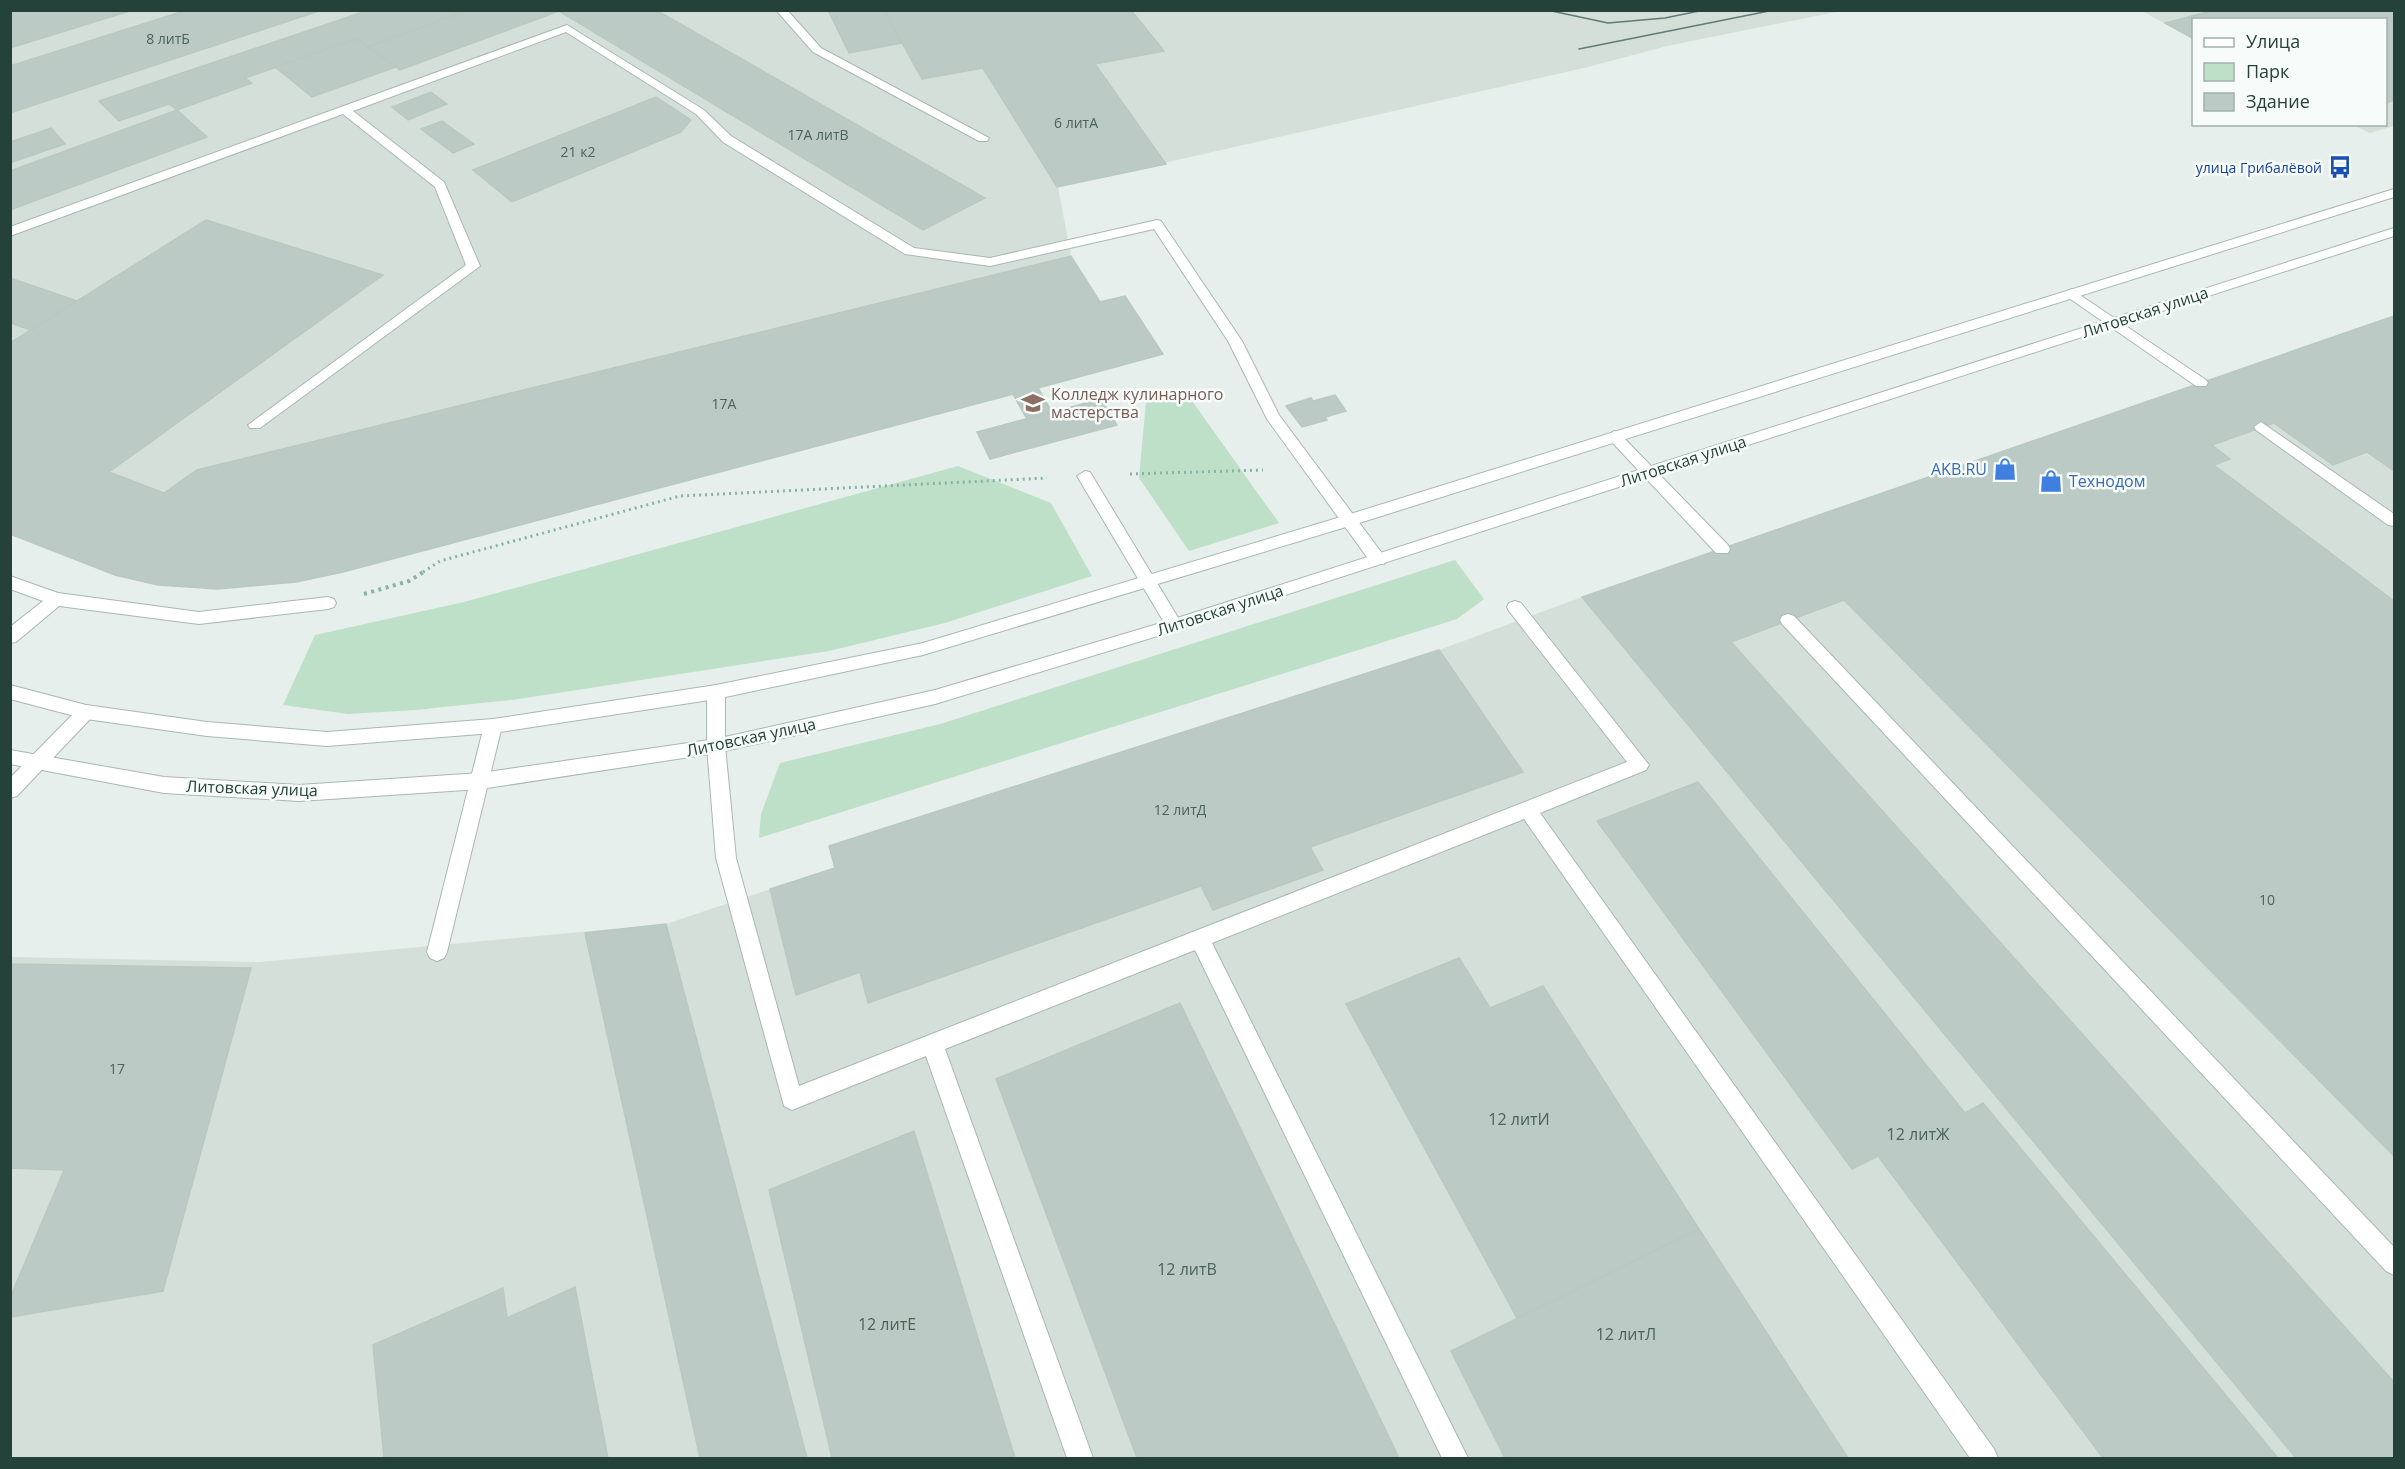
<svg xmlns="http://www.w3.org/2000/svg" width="2405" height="1469" font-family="'Open Sans',sans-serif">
  <rect width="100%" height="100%" fill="#e6efeb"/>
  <g fill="#d4dfda">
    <path d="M10 11H1841L1667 46 1588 67 1058 187 1071 256 1100 301 1125 296 1163 354 1038 388 1052 412 1101 399 1117 425 990 459 977 432 1026 419 1013 395 296 582 218 589 158 585 115 575 11 534Z"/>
    <path d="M2142 11H2394V126L2370 133 2353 125 2386 124V20H2194L2193 39Z"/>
    <path d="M2394 316V1458H11L10 957 260 962 666 924 834 868 829 846 1439 650 1582 597Z"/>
  </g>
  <g fill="#bfe0c8">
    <path d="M1185 391 1279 523 1189 551 1139 478 1146 402Z"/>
    <path d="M958 466 1051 503 1092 576 945 623 829 651 519 699 416 710 348 714 283 705 315 635 464 602Z"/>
    <path d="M1455 560 1484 599 1457 619 759 838 761 814 780 763 940 724Z"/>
  </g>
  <g fill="#bbcac4" stroke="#b8c9c2" stroke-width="1.5">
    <path d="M10 10H133L10 48Z"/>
    <path d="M187 10H322L10 113V66Z"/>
    <path d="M369 10H468L368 47 357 39 245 78 252 83 177 110 169 104 119 121 99 101Z"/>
    <path d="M468 10H656L985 198 923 230 559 11 400 70 368 47Z"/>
    <path d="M828 10H884L902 43 849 53Z"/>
    <path d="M884 10H1131L1164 51 1095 64 1166 164 1057 187 983 68 922 79Z"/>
    <path d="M2215 10H2394V100L2386 103V20H2194V39L2165 23Z"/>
    <path d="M357 39 396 67 312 97 275 67Z"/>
    <path d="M431 92 447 104 408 120 392 107Z"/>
    <path d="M656 97 691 120 681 132 512 202 473 170Z"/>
    <path d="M177 110 207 137 10 210V171Z"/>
    <path d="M442 121 474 144 453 153 421 129Z"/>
    <path d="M51 128 65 144 10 163V142Z"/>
    <path d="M206 220 383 275 109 472 164 493 197 470 1071 256 1100 302 1125 296 1163 354 1038 388 1052 412 1040 416 1027 419 1013 394 343 572 296 582 218 589 158 585 115 575 10 534V343Z"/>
    <path d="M10 278 77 301 31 330 10 323Z"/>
    <path d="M2394 316V471L2367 452 2333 465 2274 423 2212 445 2230 459 2214 465 2394 601V1156L1844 600 1731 642 2394 1382V1458H2296L1582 597Z"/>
    <path d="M1335 395 1346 411 1325 417 1327 420 1302 427 1286 406 1311 398 1313 401Z"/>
    <path d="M1101 399 1117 425 990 459 977 432Z"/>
    <path d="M1439 650 1523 772 1310 847 1323 870 1213 910 1201 886 868 1003 860 972 796 995 770 889 835 868 829 846Z"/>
    <path d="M1698 782 1965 1113 1983 1103 2278 1458H2103L1878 1156 1852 1169 1597 821Z"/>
    <path d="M666 924 807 1458H700L585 933Z"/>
    <path d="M1459 958 1490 1008 1543 986 1699 1229 1517 1318 1346 1004Z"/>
    <path d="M10 964 251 968 163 1291 10 1317V1298L64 1170 10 1168Z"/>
    <path d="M1180 1003 1399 1458H1137L996 1079Z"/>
    <path d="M914 1131 1015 1458H832L769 1190Z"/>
    <path d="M1699 1229 1848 1458H1505L1451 1351Z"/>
    <path d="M575 1287 608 1458H384L373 1345 503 1288 507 1318Z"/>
  </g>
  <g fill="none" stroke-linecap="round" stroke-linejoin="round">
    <g stroke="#a8b8b2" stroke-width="2">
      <g id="service">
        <path d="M776 10H787L821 48 989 138 987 141H979L813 52Z"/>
        <path d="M567 25 704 110 731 136 914 248 990 258 1157 220 1161 221 1242 341 1279 415 1384 556 1386 560 1384 564H1372L1267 419 1228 341 1154 229 990 266 905 254 723 142 696 114 566 32 353 111 444 182 480 266 260 428H250L248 425 466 265 435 187 343 114 10 236V227Z"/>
        <path d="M2071 289 2206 380 2208 383 2206 386H2196L2066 296 2064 293Z"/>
        <path d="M2261 422 2394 514V526L2388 525 2256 430 2254 427Z"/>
        <path d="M1614 431 1619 433 1728 545 1730 549 1728 553H1716L1609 439 1607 436Z"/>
        <path d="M1085 471 1090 472 1180 621 1182 625 1180 629 1174 631 1168 629 1077 476Z"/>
        <path d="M10 576 58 593 199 612 328 597 334 599 336 603 334 607 328 609 199 624 59 606 16 642 10 643V627L43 601 10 589Z"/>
        <path d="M1515 601 1521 603 1649 765 1646 770 1540 813 1994 1449 1998 1458H1970L1524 819 1212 943 1468 1458H1442L1195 950 945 1049 1093 1458H1067L926 1056 792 1110 784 1106 716 858 707 746V692L710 687 716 685 722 687 725 692V746L736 858 799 1086 1627 762 1509 611 1507 607 1509 603Z"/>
        <path d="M1788 614 1794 616 2394 1247V1275L2386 1271 1782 624 1780 620 1782 616Z"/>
        <path d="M86 705 92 707 95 712 92 717 17 796 10 798V778L80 707Z"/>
        <path d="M493 719 499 721 502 726 447 952 444 958 437 961 430 958 427 952 484 726 487 721Z"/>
      </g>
    </g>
    <g stroke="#a8b8b2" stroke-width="2">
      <g id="tertiary">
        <path d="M2394 189V197L1356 524 923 655 716 699 493 733 327 746 207 736 86 719 10 699V685L86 705 207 722 327 732 493 719 716 685 923 643 1344 516Z"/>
        <path d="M2394 228V236L1174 631 935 704 716 753 481 789 299 801 164 793 10 764V750L164 777 299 785 481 773 716 739 935 690 1171 620Z"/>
      </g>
    </g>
    <g stroke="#86b3a5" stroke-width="3" stroke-dasharray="2 4" stroke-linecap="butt">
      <path d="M1130 474 1263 470"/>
      <path d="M423 572 440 561 680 496 1047 478"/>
    </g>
    <path stroke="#86b3a5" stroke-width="4" stroke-dasharray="3 4.5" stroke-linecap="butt" d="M364 594 409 581 425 571"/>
    <use href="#service" fill="#fff" fill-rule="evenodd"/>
    <use href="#tertiary" fill="#fff" fill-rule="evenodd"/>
    <g stroke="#5f7d75" stroke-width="1.5">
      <path d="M1547 10 1608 23 1665 18 1704 10"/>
      <path d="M1579 49 1774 10"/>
    </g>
  </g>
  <defs>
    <g id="bus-bare" transform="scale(1.8)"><path d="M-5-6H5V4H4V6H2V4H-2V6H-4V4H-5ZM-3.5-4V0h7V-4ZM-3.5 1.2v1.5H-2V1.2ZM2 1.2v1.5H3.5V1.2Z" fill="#1a4fb4" stroke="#f7fbf9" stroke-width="2.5" paint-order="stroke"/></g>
    <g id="university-bare" transform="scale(1.8)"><path d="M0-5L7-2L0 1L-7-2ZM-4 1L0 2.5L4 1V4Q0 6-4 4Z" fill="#8d6e63" stroke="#f7fbf9" stroke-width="2.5" paint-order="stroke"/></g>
    <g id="shop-bare" transform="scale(1.8)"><path d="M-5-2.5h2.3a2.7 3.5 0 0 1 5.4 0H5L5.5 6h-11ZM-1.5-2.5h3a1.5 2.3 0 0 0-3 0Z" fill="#3f7fe0" stroke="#f7fbf9" stroke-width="2.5" paint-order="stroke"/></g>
  </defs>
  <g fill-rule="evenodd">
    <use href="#bus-bare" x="2340" y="167"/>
    <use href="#university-bare" x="1033" y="403"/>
    <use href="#shop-bare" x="2005" y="469"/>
    <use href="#shop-bare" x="2051" y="481"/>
  </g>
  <g text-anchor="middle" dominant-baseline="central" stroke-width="5" stroke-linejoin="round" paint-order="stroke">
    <g font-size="14" fill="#4a645c">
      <text x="168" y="38">8 литБ</text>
      <text x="1076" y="122">6 литА</text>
      <text x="818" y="134">17А литВ</text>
      <text x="578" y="151">21 к2</text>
      <text x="724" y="403">17А</text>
      <text x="1180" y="809">12 литД</text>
      <text x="2267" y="899">10</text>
      <text x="117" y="1068">17</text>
    </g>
    <g font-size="14" fill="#164399" stroke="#f7fbf9" text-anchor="end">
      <text x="2322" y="167">улица Грибалёвой</text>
    </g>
    <g font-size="16" fill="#24423a" stroke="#f7fbf9">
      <text transform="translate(2145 312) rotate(-18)">Литовская улица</text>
      <text transform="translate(1683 461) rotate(-18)">Литовская улица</text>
      <text transform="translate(1220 610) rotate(-18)">Литовская улица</text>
      <text transform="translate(751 737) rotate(-12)">Литовская улица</text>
      <text transform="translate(252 788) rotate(2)">Литовская улица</text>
    </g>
    <g font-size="16" fill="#785e54" stroke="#f7fbf9" text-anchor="start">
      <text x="1051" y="394">Колледж кулинарного<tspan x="1051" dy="18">мастерства</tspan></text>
    </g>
    <g font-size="16" fill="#366cbe" stroke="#f7fbf9" text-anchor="end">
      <text x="1987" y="469">AKB.RU</text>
      <text x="2069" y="481" text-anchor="start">Технодом</text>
    </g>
    <g font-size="16" fill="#4a645c">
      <text x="1519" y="1119">12 литИ</text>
      <text x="1918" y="1134">12 литЖ</text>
      <text x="1187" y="1269">12 литВ</text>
      <text x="887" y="1324">12 литЕ</text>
      <text x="1626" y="1334">12 литЛ</text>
    </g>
  </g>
  <rect width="2405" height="1469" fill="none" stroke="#24423a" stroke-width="24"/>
  <rect x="2192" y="18" width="195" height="108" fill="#f7fbf9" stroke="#a3b1ad" stroke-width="1.5"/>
  <rect x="2204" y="38" width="30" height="9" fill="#ffffff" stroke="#a3b1ad" stroke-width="1.5"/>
  <text x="2246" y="48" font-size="18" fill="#24423a">Улица</text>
  <rect x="2204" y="63" width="30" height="18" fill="#bfe0c8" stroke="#a3b1ad" stroke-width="1.5"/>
  <text x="2246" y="78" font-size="18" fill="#24423a">Парк</text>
  <rect x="2204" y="93" width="30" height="18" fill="#bbcac4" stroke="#a3b1ad" stroke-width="1.5"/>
  <text x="2246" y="108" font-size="18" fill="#24423a">Здание</text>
</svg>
